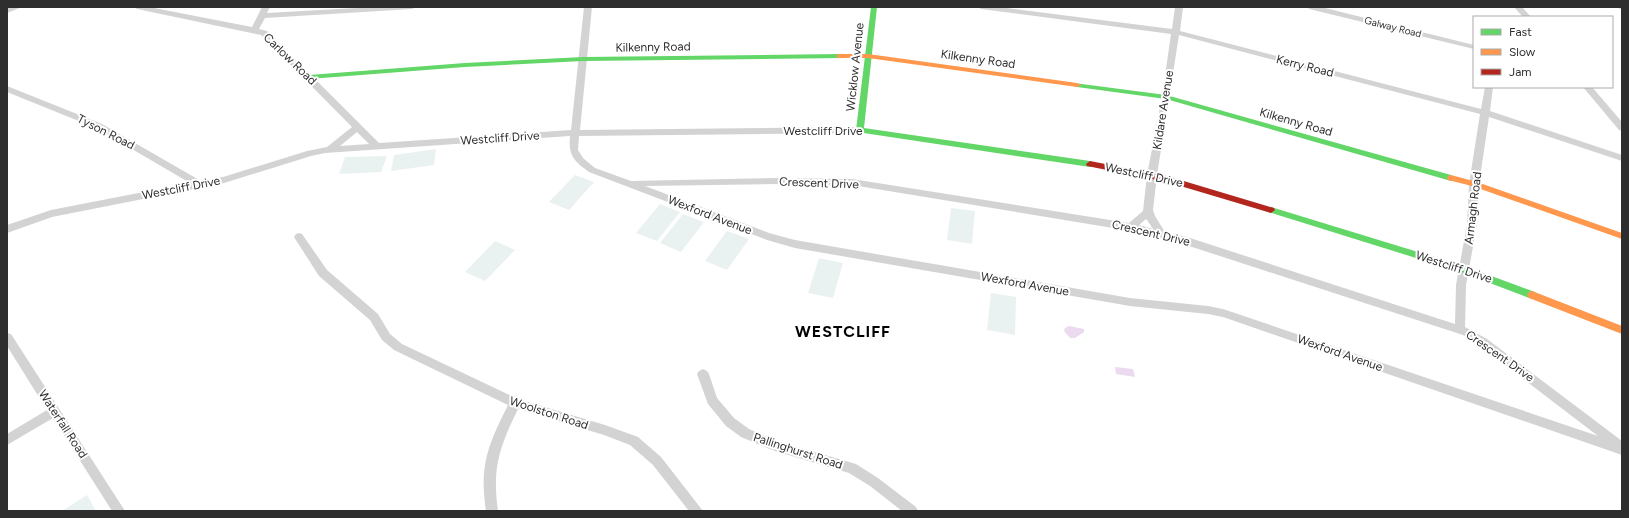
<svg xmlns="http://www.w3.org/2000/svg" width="1629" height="518" font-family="Figtree,sans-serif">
  <rect width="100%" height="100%" fill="#fff"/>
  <g fill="#eaf2f1">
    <path d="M436 149 434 165 391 171 394 155Z"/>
    <path d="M387 156 381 172 339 174 345 157Z"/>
    <path d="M575 175 594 182 569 210 549 202Z"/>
    <path d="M660 204 680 212 657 241 636 233Z"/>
    <path d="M951 208 975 211 972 244 947 240Z"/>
    <path d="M683 214 704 222 681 252 660 243Z"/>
    <path d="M727 231 749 239 727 270 705 261Z"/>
    <path d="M495 241 515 250 485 281 465 272Z"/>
    <path d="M819 258 843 263 833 298 808 293Z"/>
    <path d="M991 293 1016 297 1015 335 987 330Z"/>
    <path d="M87 495 96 511H62Z"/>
  </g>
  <g fill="#ecdaef">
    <path d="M1069 326 1084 329V332L1075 338H1070L1064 331 1065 328Z"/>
    <path d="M1115 367 1133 369 1135 377 1116 374Z"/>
  </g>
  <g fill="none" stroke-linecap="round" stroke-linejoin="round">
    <g fill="#d3d3d3" fill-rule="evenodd">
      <path d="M11 7H22L7 13V8Z"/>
      <path d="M133 7H149L252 27 262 7H270L267 13 374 7H416L412 9 265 18 259 29 267 31 379 143 571 130 584 7H592L580 130 860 127 864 130 860 133 579 136 578 150 583 158 595 168 631 181 777 178 852 179 1129 223 1143 211 1147 175 1162 97 1171 34 981 9 977 7H999L1172 29 1175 7H1183L1180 31 1481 109 1485 87H1493L1490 111 1622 155V161L1489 117 1479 184 1477 225 1466 285 1465 327 1487 339 1622 441V455L1223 317 1208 314 1130 306 795 248 767 240 589 172C574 161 568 156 570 136L325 153 311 156 224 183 52 217 7 233V225L51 210 190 183 96 128 7 92V86L102 124 201 181 223 177 307 151 327 147 352 127 261 35 137 9ZM1179 35 1480 114 1469 184 1467 225 1456 285 1455 324 1187 237 1165 232 1155 216 1153 210 1157 175ZM357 132 369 144 340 146ZM777 184 852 185 1131 231 1183 244 1463 335 1479 345 1598 436 1223 309 1208 306 1130 298 795 240 769 233 645 186ZM1146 219 1147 220 1153 229 1139 225Z"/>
      <path d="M1308 7H1321L1474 45V49L1309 9Z"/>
      <path d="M1514 7H1522L1531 17H1523Z"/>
      <path d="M1617 7H1622V10Z"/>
      <path d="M1583 87H1592L1622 122V131L1619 130Z"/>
      <path d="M299 233 302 234 327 270 378 314 390 334 402 344 518 399 605 425 638 437 661 457 703 511H689L653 465 630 445 604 435 518 409C499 448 492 468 498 511H486C479 466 488 445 508 405L394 350 382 340 370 320 319 276 294 237 296 234Z"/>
      <path d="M7 333 11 334 125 511H112L53 418 7 445V434L47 410 7 346Z"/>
      <path d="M703 369 707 371 709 374 717 398 734 418 749 429 777 441 856 464 878 478 916 507 918 511H902L870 486 849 473 775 451 741 437 726 426 708 404 697 374 699 371Z"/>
    </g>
    <g fill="#63d668" fill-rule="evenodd">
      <path d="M871 7H877L864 128 1090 161 1094 164 1093 166 1090 167 857 132 856 130Z"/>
      <path d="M840 54H843V58L583 61 465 67 309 79 305 77 309 75 465 63 583 57Z"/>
      <path d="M1074 83 1166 95 1451 175 1455 178 1451 181 1166 99 1077 87 1073 85Z"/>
      <path d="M1271 207 1467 267 1535 292 1537 295 1535 298 1532 299 1461 272 1268 212 1267 210 1268 208Z"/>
    </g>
    <g fill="#ff974d" fill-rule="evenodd">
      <path d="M837 54H868L1077 83 1081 85 1077 87 868 58H837Z"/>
      <path d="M1451 175 1477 182 1622 233V239L1472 186 1448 180 1447 178 1448 176Z"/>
      <path d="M1532 291 1622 326V334L1529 298 1527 295 1529 292Z"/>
    </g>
    <path fill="#b3261e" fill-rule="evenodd" d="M1090 161 1167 176 1274 208 1275 210 1271 213 1167 182 1087 166 1086 164Z"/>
  </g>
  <g text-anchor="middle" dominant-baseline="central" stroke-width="4" stroke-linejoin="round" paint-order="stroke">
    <g font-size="10" fill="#2e2e2e" stroke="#fff">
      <text transform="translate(1393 27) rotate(14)">Galway Road</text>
    </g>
    <g font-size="12" fill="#2e2e2e" stroke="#fff">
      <text transform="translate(653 47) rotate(-1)">Kilkenny Road</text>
      <text transform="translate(290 59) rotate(44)">Carlow Road</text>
      <text transform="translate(978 59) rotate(8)">Kilkenny Road</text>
      <text transform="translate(1305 66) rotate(14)">Kerry Road</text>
      <text transform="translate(855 67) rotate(-84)">Wicklow Avenue</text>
      <text transform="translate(1163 110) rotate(-81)">Kildare Avenue</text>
      <text transform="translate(1296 122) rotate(16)">Kilkenny Road</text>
      <text x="823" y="131">Westcliff Drive</text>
      <text transform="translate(106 132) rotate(27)">Tyson Road</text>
      <text transform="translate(500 138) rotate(-4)">Westcliff Drive</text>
      <text transform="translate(1144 175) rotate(12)">Westcliff Drive</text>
      <text transform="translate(819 183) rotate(2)">Crescent Drive</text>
      <text transform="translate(181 188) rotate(-11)">Westcliff Drive</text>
      <text transform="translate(1473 208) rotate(-83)">Armagh Road</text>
      <text transform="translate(710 215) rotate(21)">Wexford Avenue</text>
      <text transform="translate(1151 233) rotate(13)">Crescent Drive</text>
      <text transform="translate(1454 267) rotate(18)">Westcliff Drive</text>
      <text transform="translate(1025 284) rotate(10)">Wexford Avenue</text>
      <text transform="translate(1340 353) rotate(19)">Wexford Avenue</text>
      <text transform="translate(1500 356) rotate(35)">Crescent Drive</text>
      <text transform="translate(549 413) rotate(18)">Woolston Road</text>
      <text transform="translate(63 424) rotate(57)">Waterfall Road</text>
      <text transform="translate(798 451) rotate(18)">Pallinghurst Road</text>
    </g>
    <g font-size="16" font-weight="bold" letter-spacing="1" fill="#000" stroke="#fff">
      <text x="843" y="331">WESTCLIFF</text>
    </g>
  </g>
  <rect width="1629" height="518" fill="none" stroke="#2e2e2e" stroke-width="16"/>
  <rect x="1473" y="16" width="140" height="72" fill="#ffffff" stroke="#ababab"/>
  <rect x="1481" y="29" width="20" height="6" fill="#63d668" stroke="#ababab"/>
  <text x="1509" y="36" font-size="12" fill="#2e2e2e">Fast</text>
  <rect x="1481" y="49" width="20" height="6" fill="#ff974d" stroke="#ababab"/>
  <text x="1509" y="56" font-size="12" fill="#2e2e2e">Slow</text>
  <rect x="1481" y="69" width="20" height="6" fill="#b3261e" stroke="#ababab"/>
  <text x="1509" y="76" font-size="12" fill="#2e2e2e">Jam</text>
</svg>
